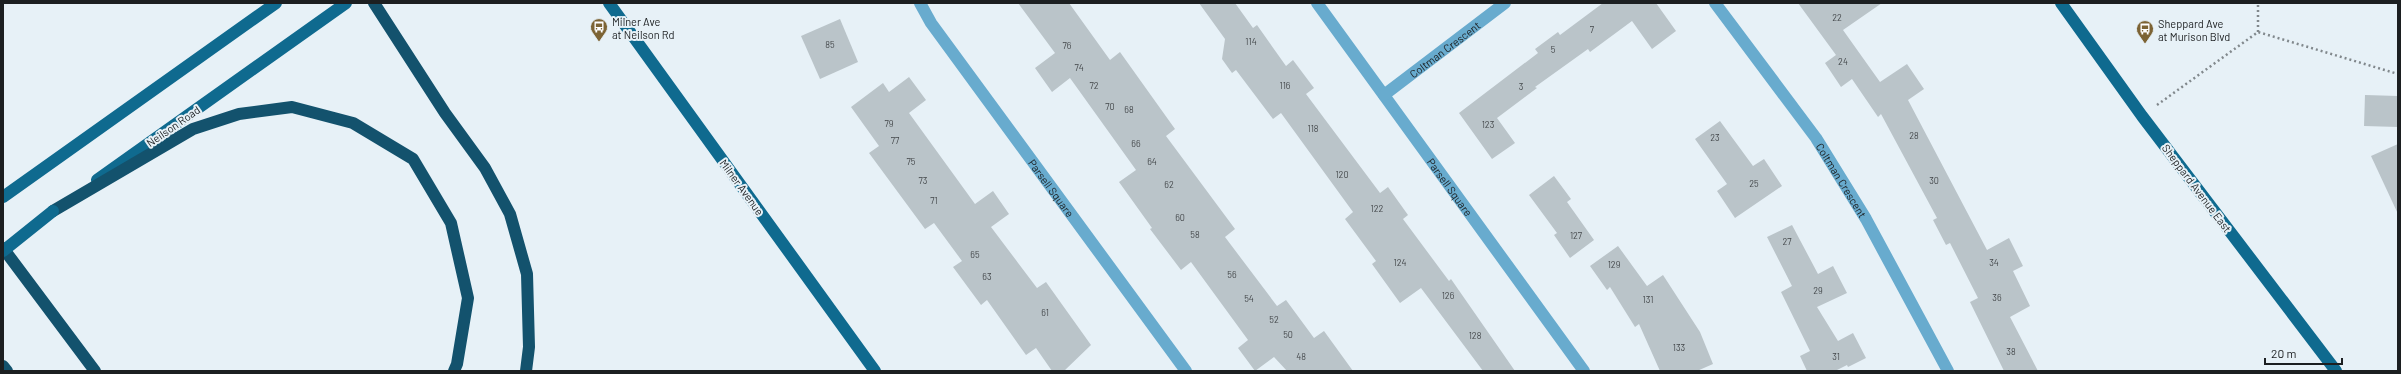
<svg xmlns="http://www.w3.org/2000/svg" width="2401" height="374" font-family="Barlow,sans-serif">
  <rect width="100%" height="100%" fill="#e7f1f7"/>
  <g fill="#bac4c9">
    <path d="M1018 3H1069L1110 60 1120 52 1175 129 1166 136 1235 229 1225 237 1277 306 1286 300 1314 338 1324 331 1353 371H1287L1274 357 1255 371 1238 348 1248 340 1191 262 1181 270 1150 229 1152 228 1119 182 1136 170 1070 78 1052 92 1035 68 1055 53Z"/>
    <path d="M1199 3H1235L1253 28 1257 25 1286 66 1293 60 1314 88 1306 94 1380 193 1388 187 1408 215 1403 219 1449 281 1451 279 1515 371H1483L1421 288 1400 303 1372 264 1376 261 1345 219 1353 212 1281 113 1273 119 1236 70 1232 73 1222 59 1225 39Z"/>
    <path d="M1603 3H1656L1676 31 1652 49 1632 21 1590 52 1588 49 1535 87 1537 88 1497 118 1515 143 1492 159 1459 113 1538 53 1535 49 1558 32 1560 35Z"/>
    <path d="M1798 3H1882L1843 30 1880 82 1907 64 1924 89 1908 100 1987 250 2009 238 2023 266 2013 271 2030 306 2010 317 2038 371H2004L1970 302 1978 298 1950 243 1946 245 1933 220 1937 218 1881 114 1878 117 1852 79 1841 87 1825 63 1836 55Z"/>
    <path d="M840 19 858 62 820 79 801 36Z"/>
    <path d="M909 77 926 100 909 113 975 204 993 191 1009 214 991 227 1037 288 1046 282 1091 345 1064 371H1052L1036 348 1026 355 987 300 981 305 953 267 962 261 934 223 925 229 869 153 879 146 851 107 883 83 889 92Z"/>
    <path d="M2365 95 2398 96V127L2364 126Z"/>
    <path d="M1720 121 1753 166 1764 159 1782 186 1735 218 1717 191 1727 184 1695 139Z"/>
    <path d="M2398 144V214L2371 156Z"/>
    <path d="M1554 176 1571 199 1567 202 1594 240 1570 258 1554 235 1557 233 1529 195Z"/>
    <path d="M1792 225 1818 274 1833 266 1847 293 1817 307 1838 341 1853 333 1866 358 1848 367 1847 365 1835 371H1807L1800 356 1810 351 1781 292 1792 286 1767 237Z"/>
    <path d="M1618 246 1647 286 1663 275 1700 332 1713 364 1697 371H1660L1639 324 1635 327 1610 287 1607 290 1590 266Z"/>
  </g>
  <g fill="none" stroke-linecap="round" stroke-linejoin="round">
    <g stroke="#81888c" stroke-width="2.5" stroke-dasharray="2 3" stroke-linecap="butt">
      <path d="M2258 32V3"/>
      <path d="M2157 105 2258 32 2398 74"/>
    </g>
    <g stroke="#68abce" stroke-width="12">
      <path id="s1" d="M920 3 931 23 1186 371"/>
      <path id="s2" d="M1317 3 1584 371"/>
      <path id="s3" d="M1715 3 1816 138 1866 219 1948 371"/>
      <path id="s4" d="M1384 95 1505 3"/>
    </g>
    <g stroke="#0f6a8f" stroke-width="12">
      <path d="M609 3 875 371"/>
      <path d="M2061 3 2142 116 2336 371"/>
      <path d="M97 180 346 3"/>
      <path d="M3 197 276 3"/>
    </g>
    <g stroke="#13526d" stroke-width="12">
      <path d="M374 3 445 113 485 168 510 214 527 274 529 347 526 371"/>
      <path d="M53 211 193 129 239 114 292 107 353 123 413 159 451 223 468 298 457 364 454 371"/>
      <path d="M3 248 95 371"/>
      <path d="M3 366 7 371"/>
    </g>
    <path stroke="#0f6a8f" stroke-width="12" d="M3 251 53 211"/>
  </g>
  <defs>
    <g id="bus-pin" transform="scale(0.9)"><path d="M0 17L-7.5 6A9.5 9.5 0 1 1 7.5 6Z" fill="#7c6334" stroke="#e7f1f7"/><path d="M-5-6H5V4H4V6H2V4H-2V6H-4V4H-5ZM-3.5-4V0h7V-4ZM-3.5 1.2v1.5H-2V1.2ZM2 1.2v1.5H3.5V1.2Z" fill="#fff"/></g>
  </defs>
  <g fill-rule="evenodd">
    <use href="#bus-pin" x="599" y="27"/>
    <use href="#bus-pin" x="2145" y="29"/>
  </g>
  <g text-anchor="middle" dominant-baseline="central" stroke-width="4" stroke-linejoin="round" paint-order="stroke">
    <g font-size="9" fill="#44484b">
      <text x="1837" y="17">22</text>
      <text x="1592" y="29">7</text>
      <text x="1251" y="41">114</text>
      <text x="830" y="44">85</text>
      <text x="1067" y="45">76</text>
      <text x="1553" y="49">5</text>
      <text x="1843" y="61">24</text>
      <text x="1079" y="67">74</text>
      <text x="1094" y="85">72</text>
      <text x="1285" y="85">116</text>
      <text x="1521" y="86">3</text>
      <text x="1110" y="106">70</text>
      <text x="1129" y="109">68</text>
      <text x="889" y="123">79</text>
      <text x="1488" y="124">123</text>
      <text x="1313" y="128">118</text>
      <text x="1914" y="135">28</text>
      <text x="1715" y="137">23</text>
      <text x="895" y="140">77</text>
      <text x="1136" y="143">66</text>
      <text x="911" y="161">75</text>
      <text x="1152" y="161">64</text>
      <text x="1342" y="174">120</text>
      <text x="923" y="180">73</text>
      <text x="1934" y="180">30</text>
      <text x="1754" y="183">25</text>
      <text x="1169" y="184">62</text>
      <text x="934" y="200">71</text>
      <text x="1377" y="208">122</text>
      <text x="1180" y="217">60</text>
      <text x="1195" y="234">58</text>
      <text x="1576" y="235">127</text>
      <text x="1787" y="241">27</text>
      <text x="975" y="254">65</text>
      <text x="1400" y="262">124</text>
      <text x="1994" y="262">34</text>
      <text x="1614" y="264">129</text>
      <text x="1232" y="274">56</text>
      <text x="987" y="276">63</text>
      <text x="1818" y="290">29</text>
      <text x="1448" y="295">126</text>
      <text x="1997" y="297">36</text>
      <text x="1249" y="298">54</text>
      <text x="1648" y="299">131</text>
      <text x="1045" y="312">61</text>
      <text x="1274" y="319">52</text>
      <text x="1288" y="334">50</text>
      <text x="1475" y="335">128</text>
      <text x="1679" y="347">133</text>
      <text x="2011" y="351">38</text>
      <text x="1301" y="356">48</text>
      <text x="1836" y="356">31</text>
    </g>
    <g font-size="11" fill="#1c1f21" stroke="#e7f1f7" text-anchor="start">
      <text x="612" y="21">Milner Ave<tspan x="612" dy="13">at Neilson Rd</tspan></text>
      <text x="2158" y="23">Sheppard Ave<tspan x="2158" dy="13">at Murison Blvd</tspan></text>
    </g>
    <g font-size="11" fill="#1c1f21" stroke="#e7f1f7">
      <text stroke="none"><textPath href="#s4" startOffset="76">Coltman Crescent</textPath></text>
      <text transform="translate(173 126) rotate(-35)">Neilson Road</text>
      <text stroke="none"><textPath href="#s3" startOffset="218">Coltman Crescent</textPath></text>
      <text transform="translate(742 187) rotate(54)">Milner Avenue</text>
      <text stroke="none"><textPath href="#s2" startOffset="227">Parsell Square</textPath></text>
      <text stroke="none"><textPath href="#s1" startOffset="227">Parsell Square</textPath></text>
      <text transform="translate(2197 188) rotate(53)">Sheppard Avenue East</text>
    </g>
  </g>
  <rect width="2401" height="374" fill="none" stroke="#1c1f21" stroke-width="8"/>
  <path d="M2265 358v6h77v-6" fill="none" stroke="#1c1f21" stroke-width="2"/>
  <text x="2271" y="358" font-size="12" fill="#1c1f21" stroke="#e7f1f7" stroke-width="3" paint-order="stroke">20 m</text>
</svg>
